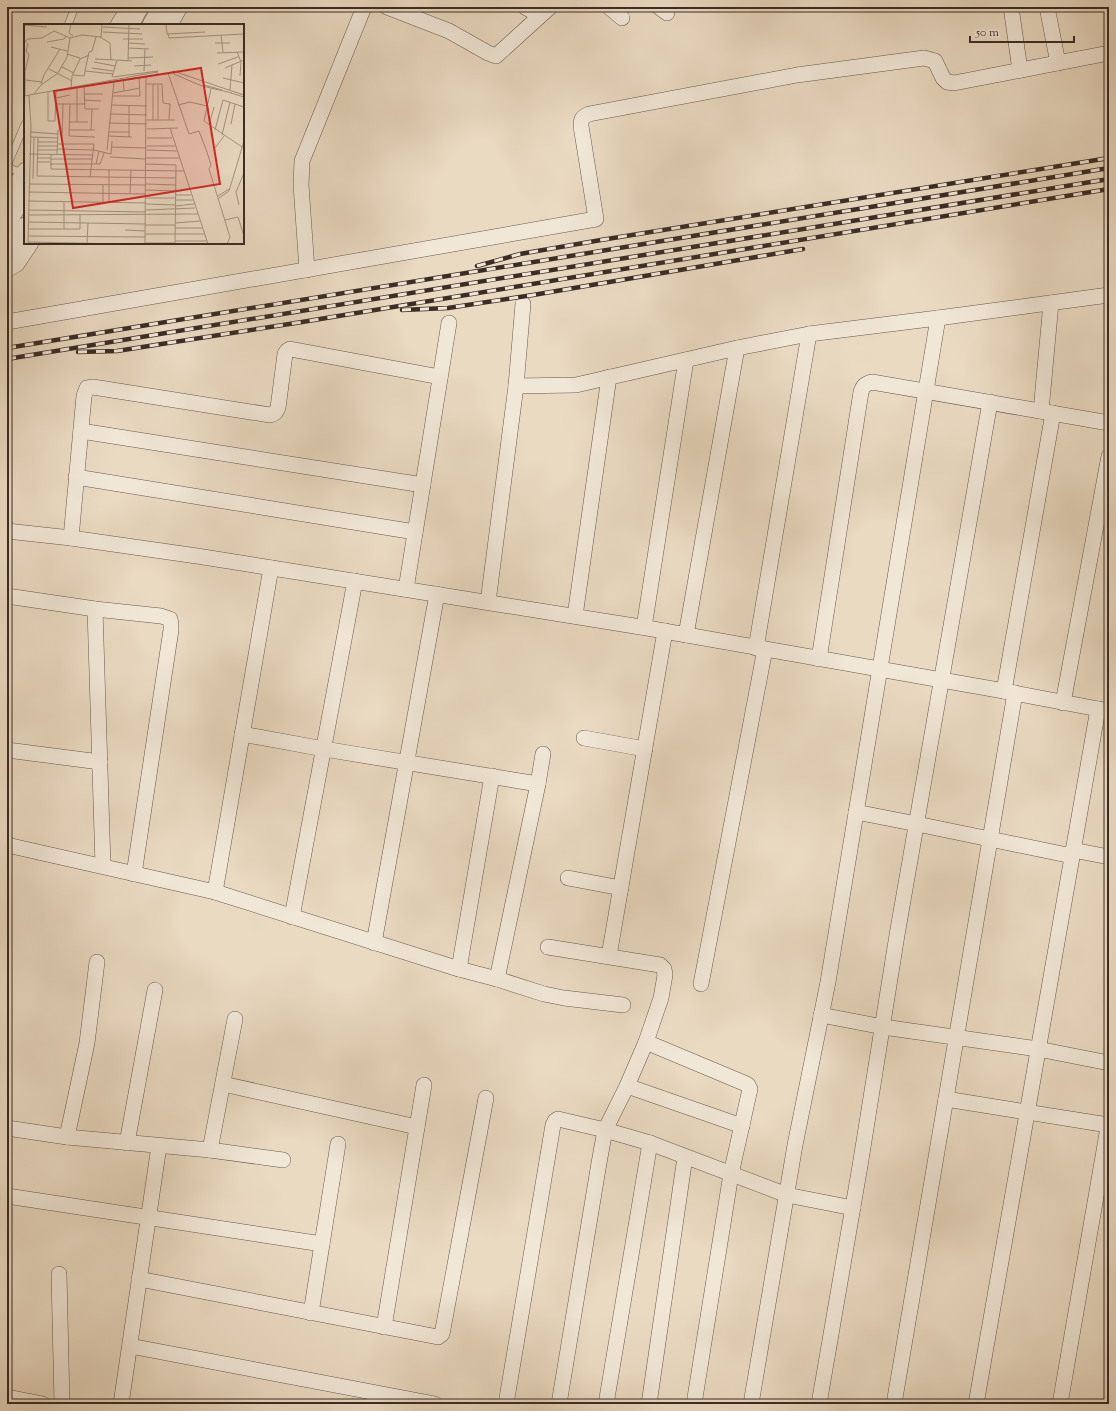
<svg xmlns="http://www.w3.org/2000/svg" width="1116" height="1411" font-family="'Sorts Mill Goudy',serif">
  <rect width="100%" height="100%" fill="#eadac2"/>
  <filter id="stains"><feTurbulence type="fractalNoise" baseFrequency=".005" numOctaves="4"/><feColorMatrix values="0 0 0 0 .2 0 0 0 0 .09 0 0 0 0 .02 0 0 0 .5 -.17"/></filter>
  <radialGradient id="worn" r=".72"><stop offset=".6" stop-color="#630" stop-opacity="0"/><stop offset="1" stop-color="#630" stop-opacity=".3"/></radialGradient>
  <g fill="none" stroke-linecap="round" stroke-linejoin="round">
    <g stroke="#67584c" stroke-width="8">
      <g id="service">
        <path d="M68 25 75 7"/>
        <path d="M7 166 25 124"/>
        <path d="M7 167 22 173"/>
      </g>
    </g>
    <g stroke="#67584c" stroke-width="16">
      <g id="minor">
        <path d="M387 7 449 31 488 53 496 56 550 7"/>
        <path d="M525 7 539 15"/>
        <path d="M609 7 622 18"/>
        <path d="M659 7 667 13"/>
        <path d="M1011 7 1020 70"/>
        <path d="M1047 7 1058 63"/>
        <path d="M118 25 129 7"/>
        <path d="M170 25 180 7"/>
        <path d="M7 198 25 170"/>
        <path d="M7 270 17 264 31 243"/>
        <path d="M307 270 301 185 302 161 364 7"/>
        <path d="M7 322 596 219 581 126C581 119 582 117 589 114L797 75 924 58 935 61 943 78 947 82 954 83 1109 53"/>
        <path d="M516 386 576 385 737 348 809 334 938 318 1109 295"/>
        <path d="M1041 411 1051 303"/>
        <path d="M81 431 423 485"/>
        <path d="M76 477 415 532"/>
        <path d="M7 531 71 538 197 556 647 628 1004 691 1109 711"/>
        <path d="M71 538 84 396 87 388 93 387 270 415C275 414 276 412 278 408L285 354 287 351 290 349 440 377"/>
        <path d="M406 589 449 323"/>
        <path d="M7 596 95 609 161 616 170 619 171 624V630L134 874"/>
        <path d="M488 602 516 386 523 304"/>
        <path d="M95 609 103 866"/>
        <path d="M575 616 609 377"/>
        <path d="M644 627 686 360"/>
        <path d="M686 635 737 348"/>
        <path d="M756 648 809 334"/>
        <path d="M819 659 861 392C863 386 865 384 872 382L1109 423"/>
        <path d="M1004 691 1053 413"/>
        <path d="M1063 703 1109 456"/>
        <path d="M242 734 324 749 538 784"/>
        <path d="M584 738 645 749"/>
        <path d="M7 750 100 762"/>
        <path d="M856 812 917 824 1072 856"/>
        <path d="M7 845 215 892 459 969 497 979 544 994 564 998 623 1005"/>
        <path d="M1073 850 1109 857"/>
        <path d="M568 878 621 888"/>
        <path d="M215 892 271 568"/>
        <path d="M292 917 355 581"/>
        <path d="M374 943 437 594"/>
        <path d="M548 947 660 965 664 969 665 975 661 998 646 1042 627 1086 605 1130 599 1163 559 1404"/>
        <path d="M609 956 665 631"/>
        <path d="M459 969 492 776"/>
        <path d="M497 979 538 784 543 754"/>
        <path d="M701 984 765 649"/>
        <path d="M821 1015 883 1027 1038 1049 1109 1063"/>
        <path d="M646 1042 744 1083 748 1085 750 1089 731 1174 694 1404"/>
        <path d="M223 1084 417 1127"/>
        <path d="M627 1086 742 1126"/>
        <path d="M946 1099 1108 1125"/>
        <path d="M7 1128 67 1137 210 1150 235 1019"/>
        <path d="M67 1137 87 1043 97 962"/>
        <path d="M127 1143 155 990"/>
        <path d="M210 1150 283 1160"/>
        <path d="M7 1196 322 1244"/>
        <path d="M59 1274 62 1404"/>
        <path d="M139 1279 438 1337 442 1334 443 1329 486 1098"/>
        <path d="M311 1313 338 1144"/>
        <path d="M384 1327 424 1085"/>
        <path d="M130 1346 435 1404"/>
        <path d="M7 1397 43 1404"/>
        <path d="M121 1404 159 1146"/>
        <path d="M506 1404 553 1125 555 1121 558 1119 605 1130 650 1143 787 1195 853 1208"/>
        <path d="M606 1404 650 1143"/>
        <path d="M649 1404 685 1157"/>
        <path d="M751 1404 795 1145 828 982 938 318"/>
        <path d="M819 1404 860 1166 897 935 990 402"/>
        <path d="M894 1404 1015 693"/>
        <path d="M976 1404 1098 709"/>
        <path d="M1060 1404 1109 1122"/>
      </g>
    </g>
    <g stroke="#67584c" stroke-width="20">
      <g id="tertiary">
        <path d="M129 25 139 7"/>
        <path d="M152 25 162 7"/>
        <path d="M7 222 25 192"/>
        <path d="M12 248 25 227"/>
      </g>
    </g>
    <use href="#service" stroke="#f1e7d7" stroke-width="7"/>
    <use href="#minor" stroke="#f1e7d7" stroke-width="15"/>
    <use href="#tertiary" stroke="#f1e7d7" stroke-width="19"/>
    <g stroke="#3b2c25" stroke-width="4.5">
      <g id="rail">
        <path d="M477 266 520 254 601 240 1109 158"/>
        <path d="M402 310 448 308 533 295 803 249"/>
        <path d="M7 348 1109 168"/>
        <path d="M78 352 117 351 302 322 1109 189"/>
        <path d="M7 359 1109 179"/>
      </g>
    </g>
    <use href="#rail" stroke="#f1e7d7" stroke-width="3" stroke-dasharray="9" stroke-linecap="butt"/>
  </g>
  <g transform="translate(24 24)">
    <rect width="220" height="220" fill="#eadac2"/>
    <path fill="none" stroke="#a49483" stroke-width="1" d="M47 0 45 9 49 12M142 0 143 10 181 8M0 1 23 3M79 3 116 5M79 8 118 10M144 10 145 14 220 10M197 11 199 28M76 13 86 19 87 36M99 15H119M0 18 4 15 18 14 30 7 46 14M23 18 40 15 42 12M104 19 121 20M191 19H206M27 23 43 27M104 24 125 25M213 28 217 38 216 52M193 29 220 28M43 30 56 34M104 34 129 33M71 35 92 36M104 37 105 0M70 38 91 42M194 40 214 33M110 42 127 41M38 43 50 49M68 44 89 47M201 44 220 36M25 45 48 57M61 47 89 50M120 47 121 25M144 49 165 110 175 107 183 128 187 141 185 145 206 213 203 220M49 51 60 52 65 28 68 27 72 13M88 53 93 36 108 37M199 54 220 59M99 55 100 67M1 56 18 58M77 59 132 51 134 47 89 53M17 60 20 51 36 25M123 60H138L139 79 146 80 145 96M134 60V96M180 61 198 66M60 62 61 85H75M53 63V98M47 64 48 52 56 35 65 31M187 65 180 97 218 123M205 66 149 47 150 50 178 62 208 69M205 66 220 71M206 66 208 41M24 68V97H31L32 67M89 69 116 64M207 69 220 73M10 70 17 61 34 49 43 33 46 14 58 11 77 13 78 0M60 70H79M0 72 133 48M1 72V47L5 31 2 27 4 20 1 17M89 72H116L115 53M32 74 46 71M60 76 77 77M32 80H61M46 80 45 112 71 113M88 81 123 82M154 81 166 78 183 82M87 90 123 91M123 96H151M129 96V60M46 98H64M85 99 123 100M207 100 211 80M185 101 190 83M146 104 184 220M123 105 154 104M45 106H71M67 106 68 85M191 106 199 76 220 83M7 108 34 110M84 108H105M198 111 206 78M84 112 108 113M6 113 34 114M105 113V81M14 114 13 152 152 154M38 114 39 80M123 114H148M14 118H34M34 120H70L66 153M14 122H34M123 122H151M88 123 123 124M191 124 200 112M34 125 70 126 87 130 88 117M14 126H34M83 126 90 57M123 126 153 127M5 130 69 131M27 130V145L160 147M33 130 34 106M86 133 122 135M13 134H26M122 134H156M26 135H68M13 138H26M26 140H76L80 129M72 140 75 127M122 140 152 141 151 220M9 155 10 114M5 160 122 161M122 160 152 161M79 161V178M122 166 152 167M4 168 122 170M106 170 107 147M152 171H167M194 172 205 165M122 174H152M195 174 205 167 220 117M152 176H169M4 177 122 179M40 178V205M85 178V146M122 180 151 181M215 181 212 168 220 149M151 182 170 180M4 186 121 188M121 186 171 184M4 191 174 190M201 196 214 193 220 212M4 198 121 200M151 199 176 197M121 201H151M151 204H178M4 205H56V191M101 206 121 207M121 210H181M4 212 121 213M151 217H183M4 218 98 220M63 219 64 199M121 219H151M4 220 7 102 5 71M121 220 122 52"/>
    <path fill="#d62828" fill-opacity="0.15" stroke="#d62828" stroke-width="2" d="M177 44 196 160 49 184 30 67Z"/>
    <rect width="220" height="220" fill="none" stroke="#3b2c25" stroke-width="2"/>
  </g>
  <rect width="1116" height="1411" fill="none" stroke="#eadac2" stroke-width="24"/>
  <rect x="8" y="8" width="1100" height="1395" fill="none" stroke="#3b2c25" stroke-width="2"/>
  <rect x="12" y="12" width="1092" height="1387" fill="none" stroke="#3b2c25"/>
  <path d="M970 36v6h104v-6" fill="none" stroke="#3b2c25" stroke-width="2"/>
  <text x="976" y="36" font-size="12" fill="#3b2c25" stroke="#f1e7d7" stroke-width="3" paint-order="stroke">50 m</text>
  <rect width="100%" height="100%" filter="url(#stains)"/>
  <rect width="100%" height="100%" fill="url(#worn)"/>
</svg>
